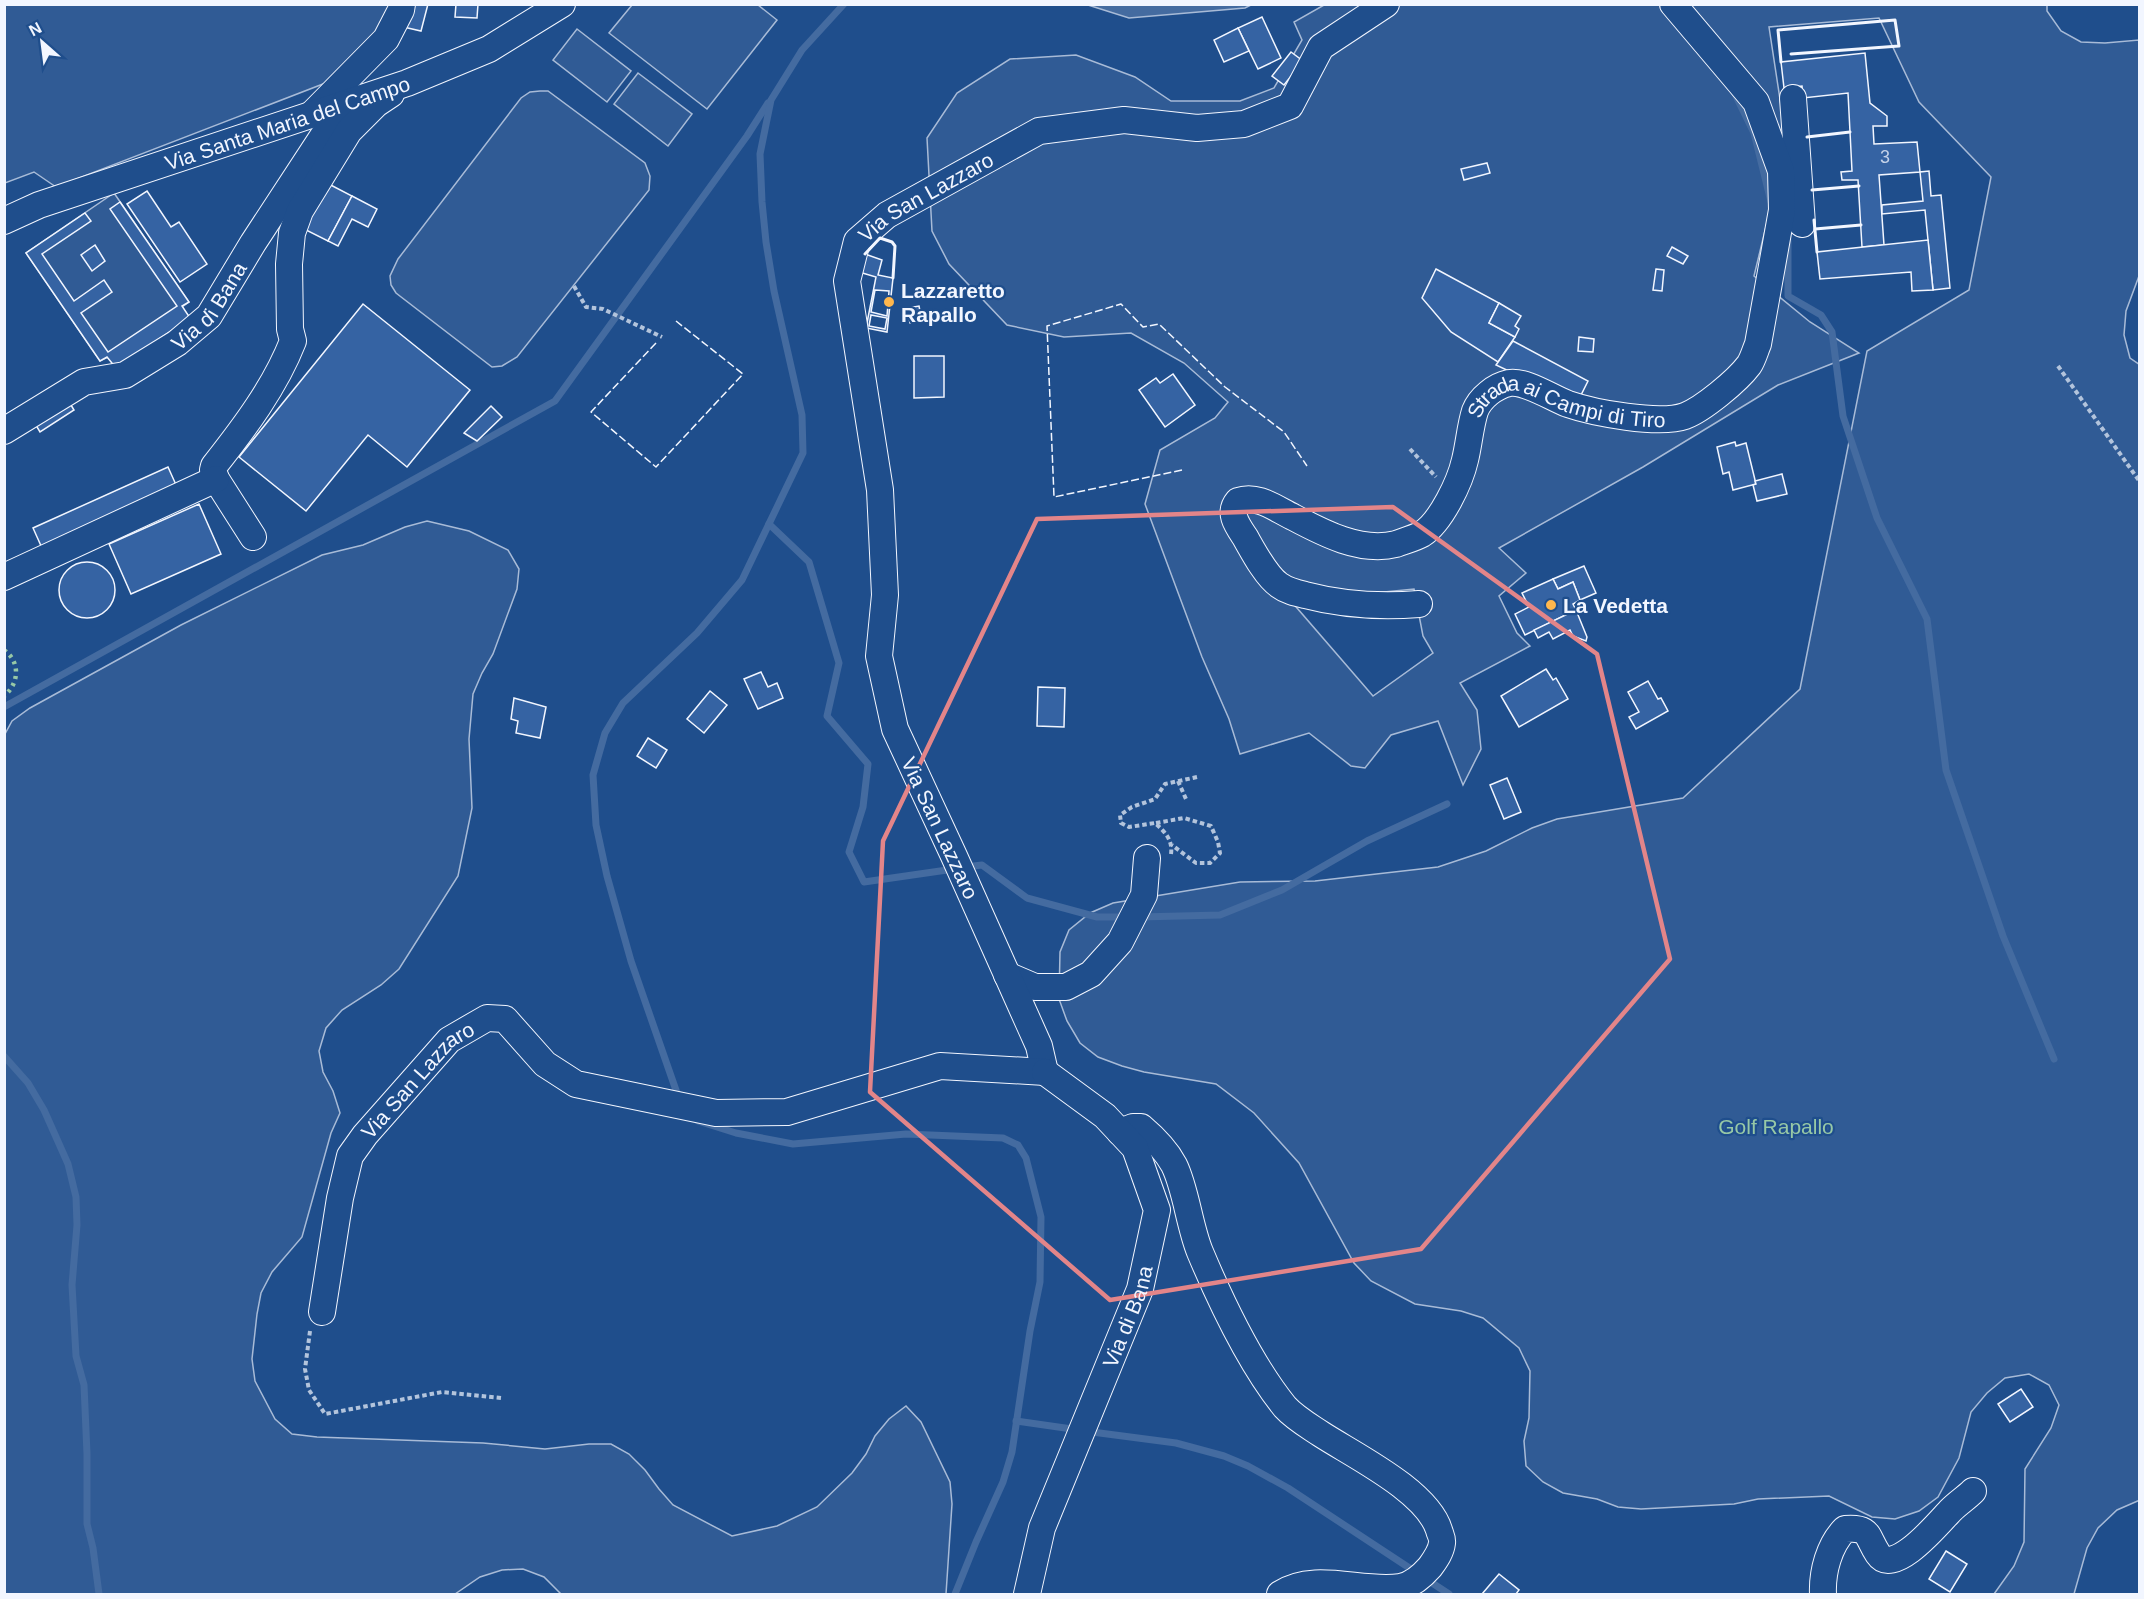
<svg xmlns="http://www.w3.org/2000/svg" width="2144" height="1599" font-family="Arial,sans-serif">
  <rect width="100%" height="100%" fill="#1f4e8c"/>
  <g fill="#305b95" stroke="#a8bbd7" stroke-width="1.5" fill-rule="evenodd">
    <path d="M2047 4V11L2061 31 2081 42 2105 43 2139 40V276L2126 311 2124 335 2130 358 2140 365V1500L2117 1510 2098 1528 2087 1548 2074 1594H1994L2014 1566 2024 1542 2025 1469 2051 1428 2059 1405 2049 1385 2029 1374 2005 1378 1987 1393 1971 1412 1959 1458 1938 1497 1919 1511 1895 1519 1872 1517 1829 1496 1758 1499 1734 1504 1641 1509 1618 1507 1597 1499 1563 1493 1543 1482 1526 1466 1524 1441 1529 1418 1530 1371 1519 1348 1483 1318 1461 1311 1415 1304 1371 1281 1354 1263 1299 1163 1254 1113 1216 1084 1144 1072 1122 1066 1098 1057 1080 1043 1067 1021 1059 999 1060 952 1069 930 1090 913 1113 903 1240 882 1315 881 1438 867 1486 851 1532 828 1557 819 1683 798 1800 689 1867 351 1969 290 1991 177 1919 102 1879 18 1769 27 1794 191 1769 214 1754 276 1810 322 1859 353 1778 385 1643 467 1499 548 1526 573 1499 596 1517 633 1530 646 1460 683 1477 710 1481 749 1463 785 1438 721 1391 735 1365 768 1351 766 1309 733 1240 754 1229 719 1202 657 1145 504 1160 450 1215 418 1228 402 1184 363 1131 333 1064 337 1007 325 949 264 932 231 927 138 957 93 1010 59 1076 55 1135 77 1171 101H1240L1274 88 1302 40 1294 22 1324 5ZM1414 589 1423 636 1433 653 1373 696 1291 601Z"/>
    <path d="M5 5H392L386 28 341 77 56 187 34 172 5 183Z"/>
    <path d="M632 5H758L777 20 707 109 609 33Z"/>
    <path d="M577 29 631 71 607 102 553 60Z"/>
    <path d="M638 73 692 114 668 146 614 104Z"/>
    <path d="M540 91H548L645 163 650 176 649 190 517 357 502 366 492 367 396 293 391 285 390 276 398 259 521 98 530 92Z"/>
    <path d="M114 193 189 302 182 307 190 318 116 368 108 357 100 361 26 253Z"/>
    <path d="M427 521 469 531 508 550 519 569 517 589 493 654 482 673 473 694 469 739 472 808 458 876 399 969 381 985 342 1010 326 1028 319 1051 323 1072 333 1091 340 1113 331 1133 302 1237 272 1272 261 1293 257 1314 252 1359 255 1381 275 1419 292 1434 317 1437 483 1443 545 1449 589 1444H611L629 1454 645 1470 659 1489 673 1505 732 1536 777 1526 817 1507 852 1473 866 1454 875 1436 889 1419 906 1406 921 1422 950 1482 952 1504 946 1594H561L544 1577 523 1569 502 1570 480 1577 455 1594H5V734L12 721 30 708 181 625 322 555 363 545 405 527Z"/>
  </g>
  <path fill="#446ba0" stroke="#a8bbd7" stroke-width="1.5" d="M1088 5 1251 4V5L1245 8 1129 18Z"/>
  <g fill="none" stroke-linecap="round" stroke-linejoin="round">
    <g stroke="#446ba0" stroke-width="7">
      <path d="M1735 94 1754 133 1771 202"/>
      <path d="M1788 241V296L1821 315 1832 332 1843 416 1877 518 1927 619 1946 770 2003 936 2054 1059"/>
      <path d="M769 524 809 562 839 663 827 716 868 764 863 807 849 852 864 882 954 869"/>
      <path d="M4 707 555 401 747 136 768 103"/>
      <path d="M965 867 982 865 1027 898 1097 917H1126"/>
      <path d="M1140 917 1220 915 1282 890 1367 841 1447 804"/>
      <path d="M4 1056 28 1083 44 1110 68 1164 76 1197 77 1225 72 1285 76 1356 84 1385 87 1454V1524L93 1548 99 1594"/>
      <path d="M678 1096 631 961 607 876 596 825 593 775 605 733 623 703 697 633 742 580 803 453 802 415 774 291 766 242 762 202 760 154 771 100 802 50 844 4"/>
      <path d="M698 1121 736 1133 793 1144 906 1134 1003 1138 1018 1145 1026 1158 1041 1217 1040 1282 1030 1331 1012 1452 1003 1482 976 1542 955 1594"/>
      <path d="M1016 1421 1072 1429"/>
      <path d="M1092 1432 1176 1443 1224 1456 1248 1466 1288 1488 1417 1573"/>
      <path d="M1426 1579 1449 1594"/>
    </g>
  </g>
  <g fill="#3563a3" stroke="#f2f6ff" stroke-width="1.5" fill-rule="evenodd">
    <path d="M405 4H428L421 31 399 26Z"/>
    <path d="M456 4H478L477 18 455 17Z"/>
    <path d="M1262 17 1281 58 1258 69 1238 28Z"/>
    <path d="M1238 28 1249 51 1224 62 1214 40Z"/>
    <path d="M1291 52 1303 61 1284 85 1272 76Z"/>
    <path d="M1865 53 1870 103 1887 116V126H1873L1874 144 1917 142 1920 172 1879 175 1884 245 1862 247 1858 180H1842L1841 172 1852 171 1848 93 1803 98 1802 86 1784 88 1781 62Z"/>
    <path d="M1487 163 1490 173 1464 180 1461 169Z"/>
    <path d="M1929 171 1931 196 1941 195 1950 288 1933 290 1925 210 1882 214V205L1923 201 1920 172Z"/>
    <path d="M323 181 352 196 328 241 300 227Z"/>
    <path d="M147 191 171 227 179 222 207 264 180 282 127 204Z"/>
    <path d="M352 196 377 209 368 227 352 219 338 246 328 241Z"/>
    <path d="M120 202 189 302 182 306 190 318 116 368 107 357 100 361 26 253 85 213 91 221 42 254 74 301 104 280 112 292 81 313 108 352 177 306 110 209Z"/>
    <path d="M1928 240 1933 290 1912 291 1911 272 1820 279 1817 252Z"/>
    <path d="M95 245 105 261 92 271 81 255Z"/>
    <path d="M1672 247 1688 256 1683 264 1667 256Z"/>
    <path d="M865 254 882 260 878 275 893 278 887 332 866 328 876 277 859 272ZM875 290 889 291 887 316 871 312ZM871 315 887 318 885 329 869 326Z"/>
    <path d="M1436 269 1499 303 1489 323 1515 337 1498 362 1451 332 1422 298Z"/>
    <path d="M1656 269 1664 270 1662 291 1653 290Z"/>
    <path d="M1499 303 1521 316 1515 326 1519 329 1515 337 1489 323Z"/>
    <path d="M363 304 470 390 407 467 368 435 306 511 239 457Z"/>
    <path d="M919 306 922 321 910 323 907 308Z"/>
    <path d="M1579 337 1594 339 1593 352 1578 351Z"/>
    <path d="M1513 341 1588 381 1577 403 1496 365Z"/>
    <path d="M914 356H944V397L914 398Z"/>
    <path d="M1173 374 1195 405 1165 427 1139 390 1156 378 1160 383Z"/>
    <path d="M68 400 74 410 40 432 34 422Z"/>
    <path d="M491 406 502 417 477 441 464 433Z"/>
    <path d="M1735 442 1736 446 1746 443 1756 484 1733 490 1729 472 1723 474 1717 447Z"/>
    <path d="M168 467 177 487 42 548 33 528Z"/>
    <path d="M1782 474 1787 494 1757 501 1753 485 1756 484 1755 481Z"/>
    <path d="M199 504 221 554 131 594 109 544Z"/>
    <circle cx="87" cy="590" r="28"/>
    <path d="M1584 566 1596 593 1580 600 1573 582 1558 589 1553 579Z"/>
    <path d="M1553 579 1558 589 1573 582 1580 600 1573 604 1576 610 1525 635 1515 614 1529 607 1522 593Z"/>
    <path d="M1576 610 1587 637 1586 641 1573 636 1570 630 1553 639 1549 632 1538 638 1534 630Z"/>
    <path d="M1546 669 1553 680 1556 678 1568 699 1519 727 1501 696Z"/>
    <path d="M761 672 768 687 777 683 783 698 758 709 744 679Z"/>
    <path d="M1648 681 1658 699 1661 698 1668 711 1636 729 1629 717 1639 712 1628 692Z"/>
    <path d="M1038 687 1065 688 1064 727 1037 726Z"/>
    <path d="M710 691 727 705 704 733 687 719Z"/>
    <path d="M514 698 546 707 540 738 516 733 518 721 511 719Z"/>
    <path d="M648 738 667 750 656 768 637 756Z"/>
    <path d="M1507 778 1521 812 1504 819 1490 785Z"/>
    <path d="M2021 1389 2033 1407 2010 1422 1998 1404Z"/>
    <path d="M1946 1551 1967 1564 1950 1592 1929 1579Z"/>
    <path d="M1499 1574 1519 1590 1516 1594H1482Z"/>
  </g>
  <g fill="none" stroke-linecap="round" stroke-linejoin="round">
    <g stroke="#f2f6ff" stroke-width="28">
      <g id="minor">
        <path d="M1793 98 1802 224"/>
        <path d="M314 112 386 39 401 10 402 4"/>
        <path id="s1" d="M4 221 39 205 407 83 489 49 562 4"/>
        <path id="s2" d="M4 431 84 382 125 375 177 343 209 316 253 243 344 104"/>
        <path d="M253 537 216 479 213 470 214 466C244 428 275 387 293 341L290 329 289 264 292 233 300 211 349 131 376 104 391 94"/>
        <path d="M4 577 216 479"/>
        <path id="s3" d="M1419 604C1380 607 1343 605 1305 595 1296 593 1287 591 1279 585 1266 576 1253 551 1245 537 1237 525 1228 513 1238 501 1258 494 1276 509 1293 517 1323 533 1361 553 1396 544 1404 541 1415 538 1422 534 1441 522 1460 482 1465 460 1469 444 1470 427 1475 411 1480 398 1495 386 1509 383 1525 380 1552 398 1568 404 1594 413 1659 425 1685 416 1703 409 1737 381 1749 365 1753 359 1755 351 1758 344L1782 210 1781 171 1756 102 1673 4"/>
        <path d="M1007 975 1035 987H1066L1091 974 1120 942 1144 895 1147 858"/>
        <path id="s4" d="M1045 1072 1039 1046 954 856 895 729 879 656 885 595 880 490 847 281 857 241 887 215 1039 131 1124 120 1197 128 1244 124 1290 106 1321 47 1386 4"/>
        <path d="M1120 1132 1133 1127H1141C1154 1138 1166 1150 1174 1165 1186 1189 1189 1225 1200 1252 1221 1302 1251 1365 1285 1407 1295 1418 1309 1426 1321 1434 1355 1456 1427 1491 1439 1530 1440 1534 1443 1539 1442 1543 1441 1552 1435 1560 1430 1567 1423 1575 1412 1585 1400 1587 1362 1593 1315 1571 1280 1594"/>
        <path id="s5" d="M322 1312 340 1198 350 1156 365 1135 449 1040 487 1018 505 1019 545 1064 576 1084 716 1113 787 1112 940 1066 1045 1072"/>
        <path id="s6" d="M1027 1594 1042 1528 1140 1289 1157 1210 1135 1148 1105 1116 1045 1072"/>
        <path d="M1823 1594C1822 1572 1829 1545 1845 1529 1871 1527 1866 1536 1878 1554 1894 1578 1940 1521 1951 1510 1958 1503 1966 1498 1973 1491"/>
      </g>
    </g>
    <g stroke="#b3c4dc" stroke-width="4" stroke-dasharray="4.5 3" stroke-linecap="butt">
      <path d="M574 286 586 307 603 309 662 337"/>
      <path d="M2058 366 2140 482"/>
      <path d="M1410 449 1436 477"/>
      <path d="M1178 781 1186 799"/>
      <path d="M1156 823 1184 818 1211 826 1218 842 1220 853 1210 863H1196L1172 845"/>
      <path d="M1171 854C1173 840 1165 832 1155 823L1129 827 1121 823 1120 815 1132 807 1155 799 1165 784 1197 777"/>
      <path d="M310 1331 305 1369 309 1390 325 1414 442 1392 501 1398"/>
    </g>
    <use href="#minor" stroke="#1f4e8c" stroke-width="26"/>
    <path stroke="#97c8a6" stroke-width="4.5" stroke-dasharray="3 4.5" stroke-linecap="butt" d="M4 650C21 662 19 684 4 696"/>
    <g stroke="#f2f6ff" stroke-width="1.5" stroke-dasharray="8 3" stroke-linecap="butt">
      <path d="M656 343 591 412 656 467 743 374 676 321"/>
      <path d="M1182 470 1054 497 1047 326 1121 304 1143 327 1159 324 1225 387 1284 432 1307 466"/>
    </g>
    <g stroke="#f2f6ff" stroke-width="3">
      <path d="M1781 62 1778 30 1895 20 1899 46 1791 54"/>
      <path d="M1807 137 1850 132"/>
      <path d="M1812 190 1859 186"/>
      <path d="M1814 220 1817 252"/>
      <path d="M1815 229 1861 225"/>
      <path d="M865 254 880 238 892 242 895 246 893 278"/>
    </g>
  </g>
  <path fill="none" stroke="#e38589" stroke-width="4.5" stroke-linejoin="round" d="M1393 507 1597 654 1670 959 1421 1249 1110 1300 870 1092 883 841 1037 519Z"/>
  <g fill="#ffb74d" stroke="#1f4e8c" stroke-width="2">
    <circle cx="889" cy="302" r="6"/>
    <circle cx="1551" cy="605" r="6"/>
  </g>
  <g text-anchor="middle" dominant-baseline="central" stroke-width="4.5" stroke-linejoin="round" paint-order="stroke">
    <g font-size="18" fill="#c3d1e8">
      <text x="1885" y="157">3</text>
    </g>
    <g font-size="21" fill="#f2f6ff" stroke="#1f4e8c">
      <text stroke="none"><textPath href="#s1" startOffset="300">Via Santa Maria del Campo</textPath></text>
      <text stroke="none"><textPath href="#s4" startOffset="951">Via San Lazzaro</textPath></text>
      <text stroke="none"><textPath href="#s2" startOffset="246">Via di Bana</textPath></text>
      <text stroke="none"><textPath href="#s3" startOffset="676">Strada ai Campi di Tiro</textPath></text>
      <text transform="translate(940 828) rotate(65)">Via San Lazzaro</text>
      <text stroke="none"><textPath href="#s5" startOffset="261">Via San Lazzaro</textPath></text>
      <text stroke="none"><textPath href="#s6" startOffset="296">Via di Bana</textPath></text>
    </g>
    <g font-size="21" font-weight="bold" fill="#f2f6ff" stroke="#1f4e8c" text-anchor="start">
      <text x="901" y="290">Lazzaretto<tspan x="901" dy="24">Rapallo</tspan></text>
      <text x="1563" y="605">La Vedetta</text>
    </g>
    <g font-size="21" fill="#97c8a6" stroke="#1f4e8c">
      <text x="1776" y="1126">Golf Rapallo</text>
    </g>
  </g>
  <rect width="2144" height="1599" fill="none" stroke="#f2f6ff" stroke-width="12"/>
  <g transform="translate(42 42) rotate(332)" stroke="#1f4e8c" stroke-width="4.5" paint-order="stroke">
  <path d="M0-4.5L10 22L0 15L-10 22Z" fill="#f2f6ff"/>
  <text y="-9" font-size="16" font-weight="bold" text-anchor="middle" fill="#f2f6ff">N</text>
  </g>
</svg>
